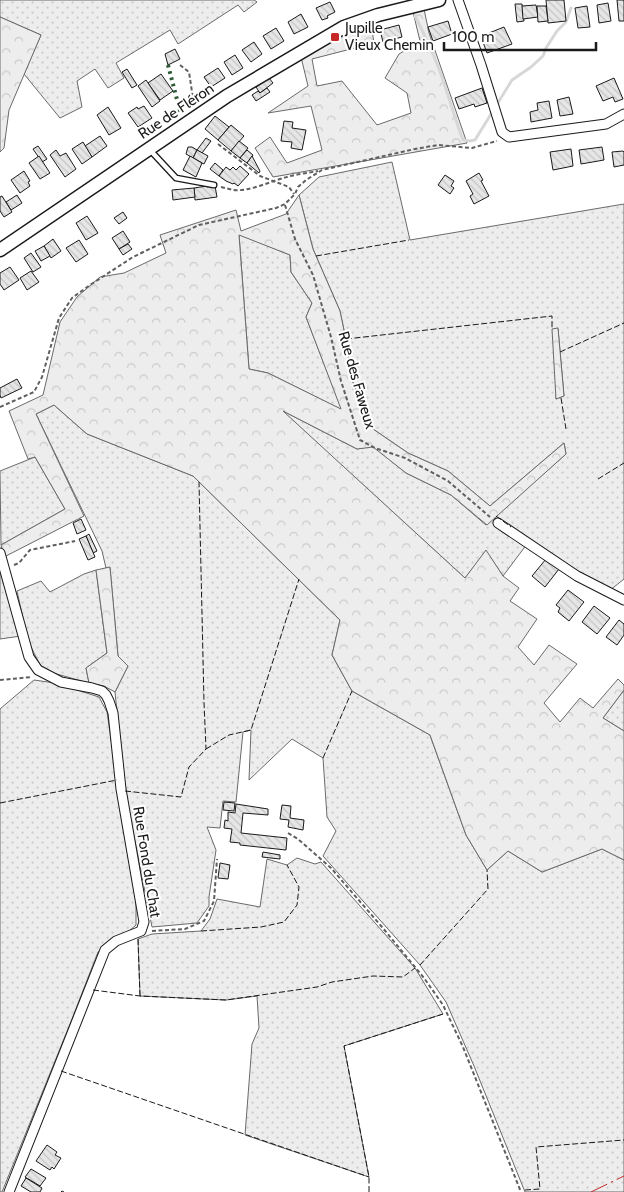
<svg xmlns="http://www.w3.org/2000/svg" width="624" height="1192" font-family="Cabin,sans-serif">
  <defs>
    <pattern id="grass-dots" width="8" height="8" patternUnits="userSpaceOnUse" patternTransform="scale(1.25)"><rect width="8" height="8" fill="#ededed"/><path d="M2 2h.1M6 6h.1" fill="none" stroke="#cbcbcb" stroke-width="1.8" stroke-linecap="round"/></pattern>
    <pattern id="forest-crowns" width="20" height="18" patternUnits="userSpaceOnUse" patternTransform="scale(1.25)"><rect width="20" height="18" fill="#ededed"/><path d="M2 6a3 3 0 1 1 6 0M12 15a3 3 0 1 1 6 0" fill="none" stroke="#cbcbcb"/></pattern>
    <pattern id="building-back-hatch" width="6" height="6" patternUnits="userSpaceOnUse" patternTransform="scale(1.25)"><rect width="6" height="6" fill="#e6e6e6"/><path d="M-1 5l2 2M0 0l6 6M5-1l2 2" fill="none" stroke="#c5c5c5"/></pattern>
  </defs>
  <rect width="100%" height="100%" fill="#fff"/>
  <g fill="url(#grass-dots)" stroke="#6a6a6a" fill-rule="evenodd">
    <path d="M0 0H254L257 2 244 12 238 5 178 44 170 30 116 63 124 78 108 88 95 69 77 81 82 107 60 118 24 74 41 35 0 17Z"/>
    <path d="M392 162 410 240 624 204V579L609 591 530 540 503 576 486 551 465 578 281 410 357 449 373 446 406 473 451 495 486 525 566 454 564 443 490 506 448 471 408 453 373 429 351 378 346 340 340 311 313 249 299 195 319 177ZM558 329 564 396 556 399Z"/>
    <path d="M239 234 290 255 291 272 312 303 306 317 342 410 268 373 249 369Z"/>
    <path d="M54 405 87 434 193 476 340 620 332 655 352 691 430 735 466 835 487 870 508 851 542 872 602 849 624 860V1192H525L474 1066 446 1002 420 965 323 856 336 831 327 817 323 758 292 739 249 780 251 730 243 732 236 802 223 801 220 828 207 827 216 850 209 897V906L197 923 152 927 125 791 115 692 128 666 118 656 110 568H106L102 551 36 414Z"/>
    <path d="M35 457 65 509 1 545 0 471Z"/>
    <path d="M0 561 21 636 0 639Z"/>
    <path d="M96 570 107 653 86 668 89 683 53 673 40 665 28 641 17 591 41 581 50 592 84 574Z"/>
    <path d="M34 680 55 683 99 697 107 712 117 780 136 895V925L128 932 111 939 98 952 70 1024 2 1192H0V709Z"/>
    <path d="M624 690V731L603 718Z"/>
    <path d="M297 858 315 864 321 862 415 968 443 1014 344 1046 369 1177 245 1135 252 1044 259 1028 257 996 226 1000 140 996 138 939 152 934 201 931 210 919 217 899 260 907 267 859 287 865Z"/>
  </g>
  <g fill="url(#forest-crowns)" stroke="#6a6a6a" fill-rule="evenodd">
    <path d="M424 9 429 33 467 143 273 177 255 148 270 137 287 163 322 150 311 106 268 113 308 86 301 57 346 31 371 24 374 43 312 59 317 86 342 81 377 125 411 113 407 93 385 78 399 54 420 41 413 12Z"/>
    <path d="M0 17 41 35 9 110 4 148 0 152Z"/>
    <path d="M299 195 313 249 340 311 346 340 351 378 373 429 408 453 448 471 490 506 564 443 566 454 487 525 451 495 406 473 373 447 357 449 283 411 465 578 486 550 503 576 519 588 510 601 537 619 518 647 534 665 549 645 577 664 544 703 560 722 580 698 593 708 618 679 624 685V690L603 718 624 731V860L602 849 542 872 508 851 487 870 466 835 430 735 352 691 332 655 340 620 193 476 87 434 54 405 36 414 84 516 4 557 1 545 65 509 35 457 28 459 9 411 43 395 60 322 77 297 100 277 124 273 166 253 160 235 236 210 241 231 286 214ZM239 235 290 255 291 272 312 303 306 317 341 409 268 373 249 369Z"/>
    <path d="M558 328 564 396 556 399 552 329Z"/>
    <path d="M110 567 118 656 128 666 115 692 104 686 89 683 86 668 107 653 96 570Z"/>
  </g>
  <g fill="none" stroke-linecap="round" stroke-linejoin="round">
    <path stroke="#d7d7d7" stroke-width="3" d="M415 16C424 33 432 51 439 69 448 93 454 117 463 140L470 141 475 140 512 80 531 67 543 56 546 48 557 31 566 22 571 8"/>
  </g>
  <g fill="url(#building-back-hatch)" stroke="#1a1a1a">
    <path d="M546 0H564L566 21 548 23Z"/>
    <path d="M617 0H624V21H619Z"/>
    <path d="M330 2 335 12 327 16 328 18 322 20 316 8Z"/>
    <path d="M608 3 611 21 599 23 597 5Z"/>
    <path d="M515 4H522L524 21 517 22Z"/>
    <path d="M536 5 538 17 523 19 522 6Z"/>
    <path d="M537 6H546L548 21 538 22Z"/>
    <path d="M587 6 590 27 578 28 575 8Z"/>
    <path d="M301 14 308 27 294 34 288 22Z"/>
    <path d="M448 21 452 34 433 41 428 27Z"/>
    <path d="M399 25 402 37 383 42 380 30Z"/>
    <path d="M504 27 512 44 487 53 483 42 491 38 489 33Z"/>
    <path d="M276 28 284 41 271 49 263 36Z"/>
    <path d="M254 42 262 54 251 62 242 50Z"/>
    <path d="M175 49 180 59 168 65 165 54Z"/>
    <path d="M235 55 243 68 232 75 224 62Z"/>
    <path d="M218 68 225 78 211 87 204 77Z"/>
    <path d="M127 69 137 85 132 88 122 72Z"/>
    <path d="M161 74 173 91 160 100 148 83Z"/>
    <path d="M269 78 273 83 260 93 256 87Z"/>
    <path d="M614 78 623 99 615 102 613 97 603 101 596 86Z"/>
    <path d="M146 80 160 101 152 107 138 86Z"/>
    <path d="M267 88 270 92 256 101 252 95 258 91 260 93Z"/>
    <path d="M482 88 487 103 475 107 474 104 459 109 455 98Z"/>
    <path d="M569 97 573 114 560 116 557 100Z"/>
    <path d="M549 101 552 118 531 122 530 112 538 110 537 103Z"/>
    <path d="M144 106 152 118 138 127 128 113 137 107 138 109Z"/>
    <path d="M108 107 121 128 109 135 97 115Z"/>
    <path d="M215 116 229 127 218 140 205 129Z"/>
    <path d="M284 121 293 122 292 128 306 130 302 150 291 148 292 142 281 141Z"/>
    <path d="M231 125 244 136 231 151 218 140Z"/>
    <path d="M100 136 107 146 92 157 85 146Z"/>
    <path d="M206 138 211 141 202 153 197 150Z"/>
    <path d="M239 141 248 148 240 158 231 151Z"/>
    <path d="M83 142 92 157 82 164 72 149Z"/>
    <path d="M38 146 47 159 42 162 33 149Z"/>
    <path d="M188 147H192L197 150 193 158 186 154Z"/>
    <path d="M602 147 604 160 581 164 579 150Z"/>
    <path d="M571 149 573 166 553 170 550 152Z"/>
    <path d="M56 150 60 156 66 153 76 169 65 177 50 155Z"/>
    <path d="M197 150 208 156 204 164 193 158Z"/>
    <path d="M247 150 253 155 247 163 240 158Z"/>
    <path d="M623 151 624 152V165L614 167 612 152Z"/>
    <path d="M39 156 50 173 40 179 29 163Z"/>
    <path d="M190 156 202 163 196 177 183 170Z"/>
    <path d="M252 156 260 171 259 173 247 163Z"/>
    <path d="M215 163 223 170 219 176 210 169Z"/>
    <path d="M240 166 249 174 238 186 234 183 233 184 226 181 219 176 226 167 230 170 233 167 236 170Z"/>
    <path d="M24 171 30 181 28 182 30 186 20 193 11 180Z"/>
    <path d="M479 173 483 180 481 181 489 196 474 204 470 196 473 194 466 181Z"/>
    <path d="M445 175 454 181 451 186 454 188 450 194 438 185Z"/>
    <path d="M207 186V187L215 186 217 197 195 200 194 188Z"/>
    <path d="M194 188 195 197 173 200 172 190Z"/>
    <path d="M17 195 22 203 11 210 6 202Z"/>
    <path d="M2 196 12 212 4 217 0 211V197Z"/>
    <path d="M123 212 127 218 119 224 114 218Z"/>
    <path d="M87 216 98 233 86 240 76 223Z"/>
    <path d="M123 231 130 242 119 249 112 238Z"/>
    <path d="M53 239 61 251 51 258 44 246Z"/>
    <path d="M79 240 88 254 76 262 66 248Z"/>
    <path d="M128 244 132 249 123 255 119 249Z"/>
    <path d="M44 246 50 256 41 261 35 251Z"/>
    <path d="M31 253 41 267 33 272 24 258Z"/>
    <path d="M10 267 19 280 4 290 0 284V273Z"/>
    <path d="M31 271 39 282 27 290 20 278Z"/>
    <path d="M17 379 22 388 1 398 0 395V388Z"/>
    <path d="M81 519 86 530 77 534 73 523Z"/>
    <path d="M89 534 97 551 93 553 86 536Z"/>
    <path d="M86 536 95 557 88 560 79 539Z"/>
    <path d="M546 559 559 569 545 587 532 576Z"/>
    <path d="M568 590 584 602 569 621 558 612 560 608 556 605Z"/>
    <path d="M594 606 610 618 597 634 582 622Z"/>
    <path d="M619 620 624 624V635L617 645 606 637Z"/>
    <path d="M224 802 235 803 234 811 223 810Z"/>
    <path d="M236 804 268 809V815L243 813 241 833 287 838 286 850 240 845V843L230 842 232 829 224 828 225 820 228 821V812L235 813Z"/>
    <path d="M282 805 291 806 290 818 304 820 303 830 288 827 289 820 280 819Z"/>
    <path d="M263 852 280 855V859L262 857Z"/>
    <path d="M220 863 230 865 228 879 218 878Z"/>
    <path d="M47 1145 57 1152 55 1155 61 1158 54 1169 52 1167 50 1170 36 1161Z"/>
    <path d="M31 1169 46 1178 40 1186 25 1177Z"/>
    <path d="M26 1178 42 1188 40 1192H31L21 1186Z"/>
  </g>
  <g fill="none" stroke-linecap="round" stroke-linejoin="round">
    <g stroke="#1a1a1a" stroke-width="7">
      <path id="lane" d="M150 150 176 178 214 185"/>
    </g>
    <g stroke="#1a1a1a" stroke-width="11">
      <g id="street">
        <path d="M458 0 481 65 502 132 509 137 606 124 624 114"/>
        <path d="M498 523 577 576 624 600"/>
        <path d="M0 553 29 657 38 670 61 682 92 688 102 691 106 695 109 701 113 713 121 789 144 922 141 931 116 941 105 950 9 1192"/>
      </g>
    </g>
    <g stroke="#1a1a1a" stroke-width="15">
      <path id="secondary" d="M0 250 227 96 344 27 378 15 439 0"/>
    </g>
    <g stroke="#5f5f5f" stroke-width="2" stroke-dasharray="4 2.5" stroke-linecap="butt">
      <path d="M180 65 189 72 194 105"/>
      <path d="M218 144 260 176 289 187 294 194"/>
      <path d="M221 187C225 188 229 189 233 190 249 192 271 181 287 177 297 174 308 173 318 171"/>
      <path d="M285 205 295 239 313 275 331 337 341 381 360 440 375 448 405 458 448 481 490 517"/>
      <path d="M0 407 34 392 42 377 59 318 72 298 90 285 133 257 199 225 276 208 285 204 295 194 298 187 306 180 322 170 415 149 438 145 472 148 497 141"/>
      <path d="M14 565 19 563 30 550 75 541"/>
      <path d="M0 680 32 677"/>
      <path d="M288 833 298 839 331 868 382 927 424 978 443 1005 463 1047 521 1192"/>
      <path d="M152 931 185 929 204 921 214 901 217 859"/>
    </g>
    <use href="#lane" stroke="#fff" stroke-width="4.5"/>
    <use href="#street" stroke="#fff" stroke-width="9"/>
    <use href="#secondary" stroke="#fff" stroke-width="12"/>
    <path stroke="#2b5a34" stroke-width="4" stroke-dasharray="2.5 4" stroke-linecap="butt" d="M168 65 181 115"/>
    <g stroke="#1a1a1a" stroke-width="1" stroke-dasharray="6 2.5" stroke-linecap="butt">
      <path d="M316 256 409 240"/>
      <path d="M346 339 552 316V329"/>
      <path d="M560 352 624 323"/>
      <path d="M561 398 566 429"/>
      <path d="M598 479 624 463"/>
      <path d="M496 516 511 527"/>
      <path d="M206 749 229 735 251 730 299 579"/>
      <path d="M323 758 352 691"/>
      <path d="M125 791 181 797 189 767 206 749 204 702 199 482"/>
      <path d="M0 803 117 780"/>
      <path d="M201 931 261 927 284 922 297 905 299 887 287 865"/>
      <path d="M138 939 140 996"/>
      <path d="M420 965 488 889 487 870"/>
      <path d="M93 990 140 996 226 1000 317 987 332 982 373 976 403 977 415 968"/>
      <path d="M61 1071 369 1177"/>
      <path d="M525 1190 540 1189 536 1147 624 1140"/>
      <path d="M61 1192 62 1191 64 1192"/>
      <path d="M369 1192V1177L344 1046 443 1014"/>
    </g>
    <path stroke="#c62828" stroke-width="1" stroke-dasharray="18 4 2.5 4" stroke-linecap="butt" d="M591 1192 624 1176"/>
  </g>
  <rect fill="#c62828" stroke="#fff" stroke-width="2" x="330" y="32" width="10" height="10" rx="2.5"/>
  <g text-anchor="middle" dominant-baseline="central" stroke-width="4" stroke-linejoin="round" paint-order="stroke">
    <g font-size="15" fill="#1a1a1a" stroke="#fff" text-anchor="start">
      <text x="345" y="28">Jupille<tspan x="345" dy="17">Vieux Chemin</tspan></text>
    </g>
    <g font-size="15" fill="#1a1a1a" stroke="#fff">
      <text transform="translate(176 111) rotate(-34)">Rue de Fléron</text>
      <text transform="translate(357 380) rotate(74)">Rue des Faweux</text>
      <text transform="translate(147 862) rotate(81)">Rue Fond du Chat</text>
    </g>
  </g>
  <path d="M444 42v8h152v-8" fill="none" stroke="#1a1a1a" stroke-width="2.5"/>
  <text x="452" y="42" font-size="15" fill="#1a1a1a" stroke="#ffffff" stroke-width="4" paint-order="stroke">100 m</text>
</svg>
